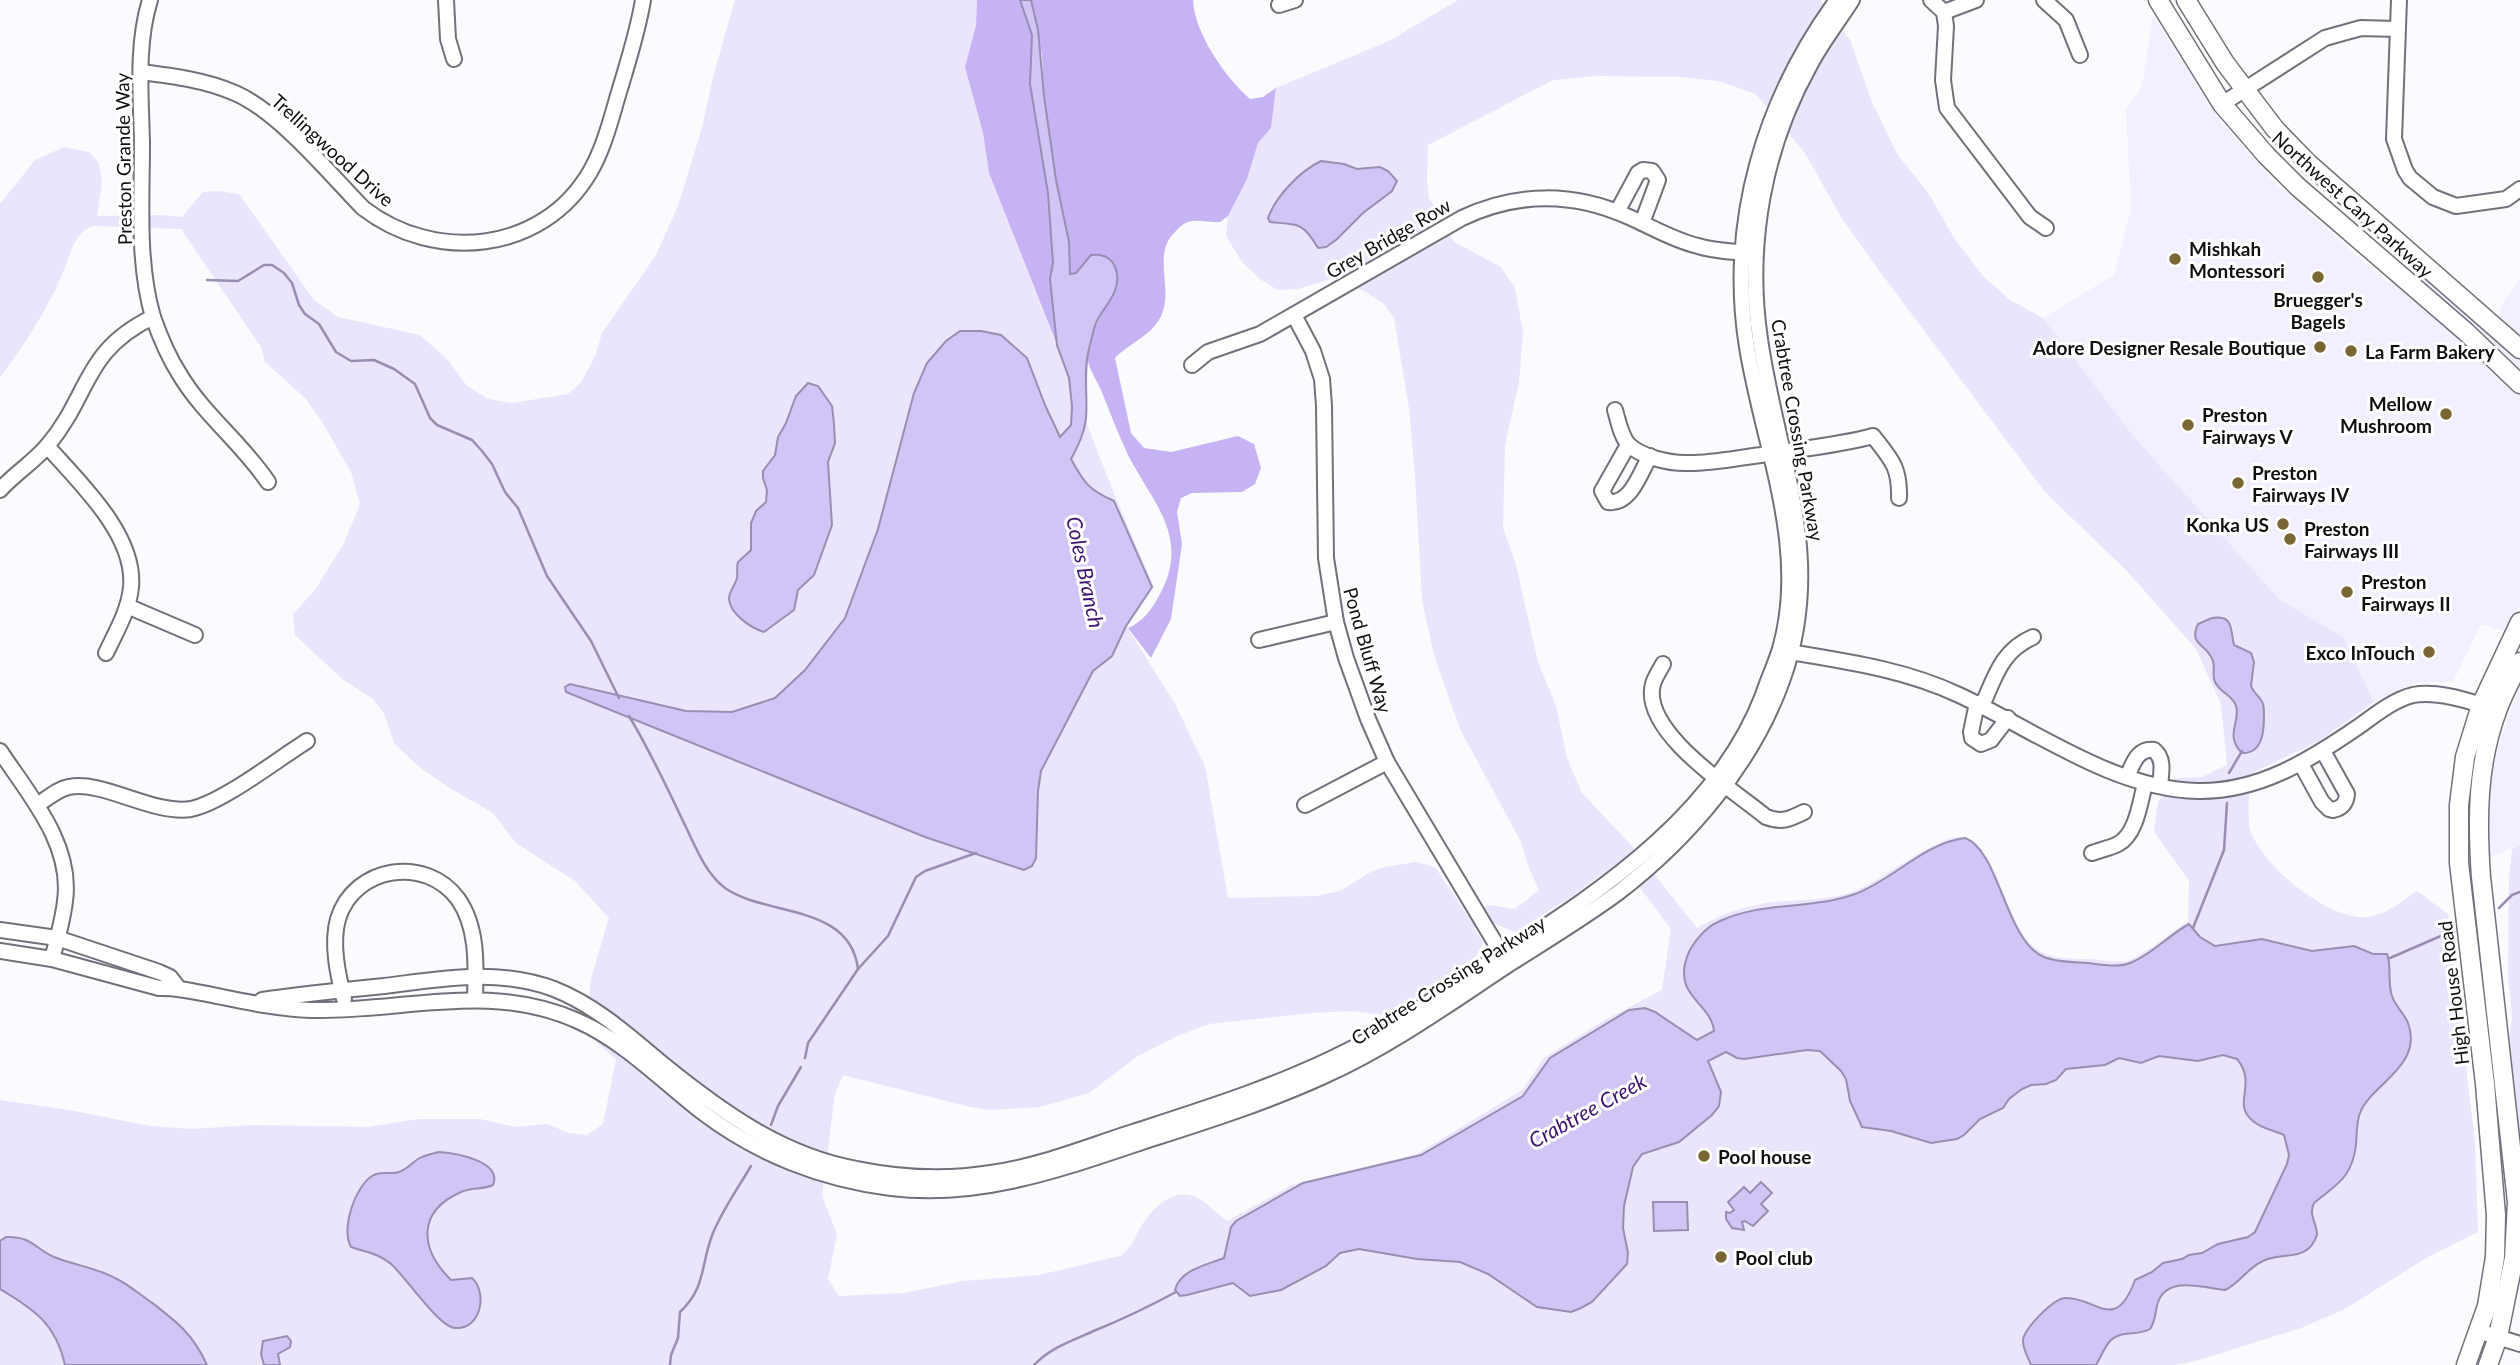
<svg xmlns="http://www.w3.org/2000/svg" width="2520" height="1365" font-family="Lato,sans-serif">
  <rect width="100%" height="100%" fill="#fbfaff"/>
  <g fill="#f3efff">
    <path d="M2153 16 2221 122 2276 184 2388 283 2420 248 2500 318V308L2520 278V606L2503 631 2481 624 2453 682H2418L2374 702 2343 637 2280 600 2120 422 2043 318 2114 275 2131 209 2126 109 2142 86Z"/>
    <path d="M2520 686V845L2488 858 2489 798 2499 743Z"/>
  </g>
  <g fill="#eae4fd" fill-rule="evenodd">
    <path d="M735 0H977L976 25 965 67 983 133 989 173 1113 491 1154 587 1127 627 1175 704 1205 766 1228 898 1316 896 1340 891 1369 873 1384 867 1416 862 1435 867 1467 915 1490 905 1515 909 1539 890 1529 868 1521 842 1460 729 1434 655 1422 600 1415 476 1409 408 1394 318 1383 303 1364 291 1330 279 1298 289 1278 290 1261 280 1242 262 1226 236 1228 216 1247 179 1258 143 1271 128 1276 88 1389 41 1458 0H1821L1850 40 1872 102 1897 154 1929 194 1954 238 1983 276 2010 300 2043 318 2133 436 2280 600 2343 637 2374 702 2319 741 2250 774C2250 789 2246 819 2251 833 2265 867 2322 914 2359 917 2381 919 2400 903 2417 891L2448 914 2475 1143 2478 1232 2426 1258 2345 1309 2301 1328 2199 1360 2175 1365H0V1100L69 1110 150 1126 191 1129 254 1125 367 1127 419 1119H480L516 1127 547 1124 569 1133 587 1135 603 1124 616 1060 586 1032 591 978 609 918 575 881 516 843 493 813 448 787 418 766 394 743 384 714 373 699 342 679 295 635 293 614 315 590 344 543 360 504 351 472 321 420 306 399 265 362 261 347 181 229 93 226C73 232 70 257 62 275 46 312 24 345 0 378V204L35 160 64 147 89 152 99 163 102 184 97 216 162 215 182 217 203 192 219 191 239 194 314 300 338 317 420 335 449 361 467 386 488 399 512 403 568 394 581 383 596 354 602 333 656 255 678 206 702 128 713 77ZM1597 76 1682 77 1718 81 1756 94 1805 153 1841 217 1878 269 2045 492 2126 570 2196 649 2221 704 2227 765 2202 777 2175 778 2158 802 2154 832 2189 881 2188 921C2174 931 2144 954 2130 960 2119 964 2100 959 2088 959 2074 959 2059 959 2046 954 2003 938 2003 846 1963 837 1942 832 1879 882 1855 891 1823 903 1788 898 1756 905 1734 909 1715 918 1697 928L1631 845 1582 793 1567 758 1556 706 1538 662 1516 565 1503 528 1505 445 1519 382 1523 333 1515 288 1501 267 1454 242 1429 198 1427 180 1428 145 1553 80ZM1620 861 1671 929 1662 990 1601 1022 1544 1058 1522 1090 1417 1154 1292 1185 1227 1221C1219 1215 1210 1206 1201 1200 1175 1183 1151 1209 1139 1230 1134 1240 1130 1250 1120 1256L1039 1275 963 1281 904 1293 839 1296 828 1279 837 1234 822 1196 835 1094 843 1075 971 1107 990 1110 1040 1107 1089 1093 1138 1056 1175 1037 1209 1024 1313 1013 1352 1011 1384 1015 1453 976 1475 959 1483 943 1474 928 1496 924 1515 932 1571 897Z"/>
    <path d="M2520 845V1138L2515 1140 2508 1046 2512 1018 2508 974 2509 880 2512 849Z"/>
  </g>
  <g fill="#c5b3f4">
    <path d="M977 0H1020L1032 35 1030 84 1048 193 1053 263 1050 279 1057 345 989 173 983 133 965 67 976 25Z"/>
    <path d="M1031 0H1193C1194 33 1226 78 1250 99L1263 97 1276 88 1271 128 1258 143 1247 179 1228 216 1220 222C1209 223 1199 219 1188 222 1182 224 1179 228 1175 232 1152 254 1173 286 1162 314 1153 336 1130 342 1115 358L1131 433 1144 448 1171 452 1238 436 1254 444 1261 468 1255 484 1242 492 1192 493 1181 498 1177 512 1182 544 1171 619 1151 658 1128 628C1144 621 1152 609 1160 594 1191 537 1152 502 1128 455 1118 434 1110 412 1101 390 1097 381 1087 366 1087 355 1087 338 1103 311 1113 297L1091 255C1086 263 1081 272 1070 274L1069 242 1056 180 1044 96 1042 56Z"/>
  </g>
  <g fill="#d2c5f6" stroke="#988eb2" stroke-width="2">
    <path d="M1020 0H1031L1038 30 1044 96 1056 180 1069 242 1070 274 1076 273 1091 255C1105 253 1115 260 1117 274 1120 294 1103 307 1096 323 1093 331 1091 341 1089 349 1083 371 1088 396 1086 419 1084 434 1078 446 1071 459 1084 483 1089 490 1114 501L1152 587 1126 626 1112 656 1093 671 1041 771 1038 791 1036 858 1032 866 1024 870 925 837 566 692 565 687 570 684 686 711 732 712 775 698 805 670 845 618 878 529 914 393 927 363 946 341 960 331H981L1001 335 1027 358 1045 405 1060 437 1071 425 1072 406 1069 378 1057 345 1050 279 1053 263 1048 193 1030 84 1032 35Z"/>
    <path d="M1321 161 1344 164 1357 169 1380 167 1388 171 1397 181 1392 191 1363 213 1336 240 1326 247 1318 248C1303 222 1299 225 1270 222L1268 218C1276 196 1300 171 1321 161Z"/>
    <path d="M808 383 818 386 832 406 834 424 835 443 828 462 832 525 814 575 798 590 794 610 764 632C751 628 730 614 729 599 729 591 735 586 737 578 738 572 736 568 738 562L751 550V523L756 511 766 502 767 490 763 478V471L775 455 778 437 786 423 796 396Z"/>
    <path d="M2212 618C2234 615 2230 629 2234 645L2251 653 2254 662 2251 686C2254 694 2261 697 2263 704 2264 707 2264 712 2264 715 2264 730 2263 754 2242 753 2224 735 2241 722 2236 706 2233 695 2220 693 2215 682 2212 676 2215 668 2213 661 2207 643 2188 646 2198 624Z"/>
    <path d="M1965 838C1999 850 2006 942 2044 957 2056 962 2073 962 2087 963 2099 964 2118 968 2130 963 2151 955 2169 935 2189 924L2200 937 2215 946 2262 939 2312 951 2354 946 2373 954H2387C2392 965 2387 981 2392 996 2395 1006 2404 1013 2408 1023 2424 1066 2370 1085 2360 1113 2356 1123 2357 1135 2356 1145 2352 1178 2337 1184 2314 1203 2308 1215 2317 1223 2317 1235 2308 1262 2284 1252 2265 1260 2249 1266 2240 1283 2225 1290 2204 1288 2168 1275 2158 1302 2155 1311 2156 1321 2150 1329 2138 1336 2122 1330 2111 1340 2104 1347 2101 1357 2096 1365H2031C2028 1357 2022 1348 2023 1339 2026 1327 2053 1299 2065 1298 2095 1296 2115 1335 2135 1280L2152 1272 2163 1263 2182 1259 2189 1255 2202 1253 2218 1244 2248 1237 2255 1232 2287 1164 2289 1155 2284 1135C2273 1130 2262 1129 2253 1121 2231 1104 2258 1084 2237 1059L2223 1055 2198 1061 2159 1056 2141 1063 2119 1058 2105 1065 2066 1069 2056 1080 2046 1084 2031 1085 2022 1089 2009 1099 2003 1108 1980 1119 1964 1135 1957 1139 1931 1143 1891 1131 1862 1127 1850 1101 1846 1079 1841 1071 1820 1051 1807 1050 1744 1059 1737 1058 1726 1052 1708 1061 1721 1092 1719 1106 1712 1115 1679 1142 1642 1154 1633 1167 1624 1206 1623 1228 1628 1253 1627 1264 1592 1302 1581 1308 1571 1312 1537 1307 1488 1274 1460 1262 1417 1259 1359 1249 1340 1253 1326 1266 1281 1290 1250 1296 1233 1283 1187 1295 1180 1296 1175 1290C1180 1270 1206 1265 1224 1258L1231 1227 1236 1221 1303 1183 1421 1155 1523 1096 1550 1058 1629 1010 1645 1008 1655 1012 1697 1040 1714 1031C1711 1003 1675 997 1686 960 1690 945 1705 927 1720 921 1763 901 1811 910 1855 894 1893 880 1924 843 1965 838Z"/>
    <path d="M439 1152C455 1153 503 1161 493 1185 483 1190 472 1187 461 1192 416 1212 420 1249 451 1280L472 1278C488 1293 481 1329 456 1328 439 1328 406 1277 391 1264 378 1253 365 1252 351 1247 341 1228 355 1187 372 1176 381 1170 390 1175 399 1172 406 1170 412 1163 418 1159 424 1155 432 1154 439 1152Z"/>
    <path d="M1761 1182 1772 1193 1761 1204 1768 1211 1753 1226 1745 1221 1742 1222 1744 1230 1732 1228 1726 1219V1212L1730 1213 1734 1210 1728 1202 1744 1187 1750 1193Z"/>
    <path d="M1653 1202H1687L1688 1230 1654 1231Z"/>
    <path d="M6 1237C32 1236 35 1249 54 1257 74 1265 97 1268 115 1278 128 1284 139 1294 151 1302 177 1322 193 1334 207 1365H65C56 1324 34 1309 0 1289V1241Z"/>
    <path d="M287 1336 291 1341 290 1347 278 1354 280 1365H264L261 1354 263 1341Z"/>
  </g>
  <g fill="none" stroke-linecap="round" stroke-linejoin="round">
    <g stroke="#988eb2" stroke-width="2.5">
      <path d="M207 280 238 281 264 265H272L284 273 292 283 299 305 305 314 319 324 336 352 351 361 374 360 394 369 415 384 430 418 437 425 472 440 482 451 492 464 505 492 518 508 547 576 591 641 619 698"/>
      <path d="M629 716C649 749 666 785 683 821 694 843 704 872 725 888 766 917 850 903 858 969"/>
      <path d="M2229 773 2242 751"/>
      <path d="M2499 908 2512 895 2520 892"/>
      <path d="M2193 928 2224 850 2227 803"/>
      <path d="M2390 958 2450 932"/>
      <path d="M805 1058 808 1043 858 969 888 936 916 877 925 871 976 853"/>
      <path d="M771 1125 778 1106 801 1067"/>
      <path d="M670 1365 671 1355 678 1338 680 1312C707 1286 700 1265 713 1233 723 1209 738 1188 751 1166"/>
      <path d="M1034 1365C1051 1347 1074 1340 1096 1330 1123 1319 1150 1306 1176 1292"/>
    </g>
    <g stroke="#73707b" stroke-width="18">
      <g id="minor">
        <path d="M150 0C136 45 141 96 142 143 142 200 137 262 153 317 160 337 169 358 180 375 204 415 242 443 268 482"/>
        <path d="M446 0 448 39 454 59"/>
        <path d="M1931 0 1944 12 1946 26 1943 80 1947 108 2030 217 2046 228"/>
        <path d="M2044 0 2066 20 2080 55"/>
        <path d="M2399 0 2394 139 2405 170 2410 178 2433 197 2456 206 2506 199 2520 189"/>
        <path d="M1279 5 1295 0"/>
        <path d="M1944 12 1976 0"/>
        <path d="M141 72C173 76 205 80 235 93 279 112 329 173 363 208 434 263 542 254 590 172 604 148 611 119 619 92 628 62 638 31 643 0"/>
        <path d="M2222 104 2325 38 2361 28 2396 29"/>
        <path d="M1617 212 1638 173 1643 170 1652 171 1658 180 1642 223"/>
        <path d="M1294 315 1313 351 1322 379 1324 406 1326 558 1336 622 1346 658 1368 719 1387 762 1506 961"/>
        <path d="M1192 365 1208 352 1260 334 1462 218C1517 192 1574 192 1629 217 1652 227 1673 240 1698 246 1715 251 1733 252 1751 253"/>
        <path d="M1615 410C1618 420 1621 437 1629 445 1642 457 1668 463 1685 463 1710 464 1736 458 1761 455 1798 449 1837 446 1873 436 1891 459 1900 467 1899 498"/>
        <path d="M1628 445 1602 491 1608 502C1631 505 1640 473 1650 456"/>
        <path d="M47 446C79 482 136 535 131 587 129 610 116 632 106 653"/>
        <path d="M0 490C14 474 34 462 48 445 91 393 83 351 153 317"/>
        <path d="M127 606 195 635"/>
        <path d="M1259 640 1336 622"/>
        <path d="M1784 651C1844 661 1904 669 1959 695 2035 730 2113 789 2198 791 2259 792 2310 760 2358 727 2375 715 2393 700 2413 695 2435 691 2460 698 2481 705"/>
        <path d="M1663 664C1660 670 1655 677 1653 684 1640 732 1735 791 1766 817 1782 823 1790 819 1804 812"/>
        <path d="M1977 703 1971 732 1972 738 1981 744 1991 740 2008 718"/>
        <path d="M1982 706C1995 677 2001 651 2033 637"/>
        <path d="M0 751C29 795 73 844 65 901 63 920 57 940 52 959"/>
        <path d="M2301 764 2322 802 2329 809 2333 810C2342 808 2346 804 2347 794L2323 751"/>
        <path d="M2127 777C2133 764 2137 748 2154 750 2165 759 2161 773 2160 786"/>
        <path d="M37 805C47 799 57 789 69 787 103 780 153 815 191 809 222 803 278 759 307 741"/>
        <path d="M1305 805 1387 762"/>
        <path d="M2092 853C2100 850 2110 848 2118 844 2137 834 2140 801 2145 784"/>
        <path d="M0 930 57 938 159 972 170 977 177 986"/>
        <path d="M0 951 52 959 159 988C181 987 200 993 222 997 251 1003 281 1009 311 1010 403 1012 490 981 578 1021 625 1042 662 1081 702 1112 757 1154 823 1180 891 1188 979 1199 1061 1169 1142 1142 1204 1122 1265 1103 1324 1076 1391 1046 1450 1003 1511 963 1547 940 1584 918 1619 892 1689 838 1752 764 1782 681 1827 559 1777 458 1760 339 1746 245 1764 147 1810 65 1822 42 1838 22 1852 0"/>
        <path d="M344 999C338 975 331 944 338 919 354 866 426 855 458 899 478 927 476 966 475 998"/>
        <path d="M262 1000C302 994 343 990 384 986 441 979 498 968 554 989 597 1006 630 1037 665 1066 722 1112 783 1156 857 1169 901 1178 947 1180 991 1173 1040 1166 1086 1147 1133 1132 1207 1108 1281 1085 1351 1049 1405 1021 1455 984 1507 951 1607 888 1719 810 1763 695 1768 680 1775 665 1780 649 1809 547 1763 447 1747 347 1727 223 1764 100 1837 0"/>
        <path d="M2478 1331 2520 1344"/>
      </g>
    </g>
    <g stroke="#73707b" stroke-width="21">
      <g id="major">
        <path d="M2158 0 2222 104 2266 155 2298 187 2466 332 2520 384"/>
        <path d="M2186 0 2225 63 2275 129 2309 164 2520 349"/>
        <path d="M2466 1365 2487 1306 2495 1257 2496 1215 2485 1084 2459 863V805L2465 757 2481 705 2520 622"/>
        <path d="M2488 1365 2498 1337 2514 1258 2517 1202 2481 877C2477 821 2477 765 2497 711 2503 694 2512 678 2520 662"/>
      </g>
    </g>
    <use href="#minor" stroke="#fff" stroke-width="14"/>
    <use href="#major" stroke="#fff" stroke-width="18"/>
  </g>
  <g fill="#7a6635" stroke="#fff" stroke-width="2.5">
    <circle cx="2175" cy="259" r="7"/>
    <circle cx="2318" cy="277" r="7"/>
    <circle cx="2320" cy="347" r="7"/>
    <circle cx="2351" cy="351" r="7"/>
    <circle cx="2446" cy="414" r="7"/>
    <circle cx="2188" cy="425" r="7"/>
    <circle cx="2238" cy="483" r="7"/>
    <circle cx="2283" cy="524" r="7"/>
    <circle cx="2290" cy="539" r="7"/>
    <circle cx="2347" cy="592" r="7"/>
    <circle cx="2429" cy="652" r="7"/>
    <circle cx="1704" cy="1156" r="7"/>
    <circle cx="1721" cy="1257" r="7"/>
  </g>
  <g text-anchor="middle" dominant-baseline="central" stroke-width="6" stroke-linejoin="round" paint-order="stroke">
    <g font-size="19" fill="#100f13" stroke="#fff">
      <text transform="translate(333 150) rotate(42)">Trellingwood Drive</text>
      <text transform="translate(123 159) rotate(-91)">Preston Grande Way</text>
      <text transform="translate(2353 204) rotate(42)">Northwest Cary Parkway</text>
      <text transform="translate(1388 238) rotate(-30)">Grey Bridge Row</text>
      <text transform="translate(1798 430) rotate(80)">Crabtree Crossing Parkway</text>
      <text transform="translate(1368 650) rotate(74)">Pond Bluff Way</text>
      <text transform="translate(1448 980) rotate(-32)">Crabtree Crossing Parkway</text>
      <text transform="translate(2453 993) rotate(-97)">High House Road</text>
    </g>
    <g font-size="19" font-weight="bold" fill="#100f13" stroke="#fff" text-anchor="start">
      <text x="2189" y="248">Mishkah<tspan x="2189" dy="22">Montessori</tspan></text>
      <text x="2318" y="299" text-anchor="middle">Bruegger's<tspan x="2318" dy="22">Bagels</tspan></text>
      <text x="2306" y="347" text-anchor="end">Adore Designer Resale Boutique</text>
      <text x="2365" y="351">La Farm Bakery</text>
      <text x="2432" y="403" text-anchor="end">Mellow<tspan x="2432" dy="22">Mushroom</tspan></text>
      <text x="2202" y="414">Preston<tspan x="2202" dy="22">Fairways V</tspan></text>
      <text x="2252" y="472">Preston<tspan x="2252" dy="22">Fairways IV</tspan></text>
      <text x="2269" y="524" text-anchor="end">Konka US</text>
      <text x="2304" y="528">Preston<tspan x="2304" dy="22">Fairways III</tspan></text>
      <text x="2361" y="581">Preston<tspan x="2361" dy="22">Fairways II</tspan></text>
      <text x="2415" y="652" text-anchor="end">Exco InTouch</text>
      <text x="1718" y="1156">Pool house</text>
      <text x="1735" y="1257">Pool club</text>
    </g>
    <g font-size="21" font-style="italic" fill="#3d1370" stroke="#fff">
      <text transform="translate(1086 572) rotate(78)">Coles Branch</text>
      <text transform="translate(1587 1110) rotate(-29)">Crabtree Creek</text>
    </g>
  </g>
</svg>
